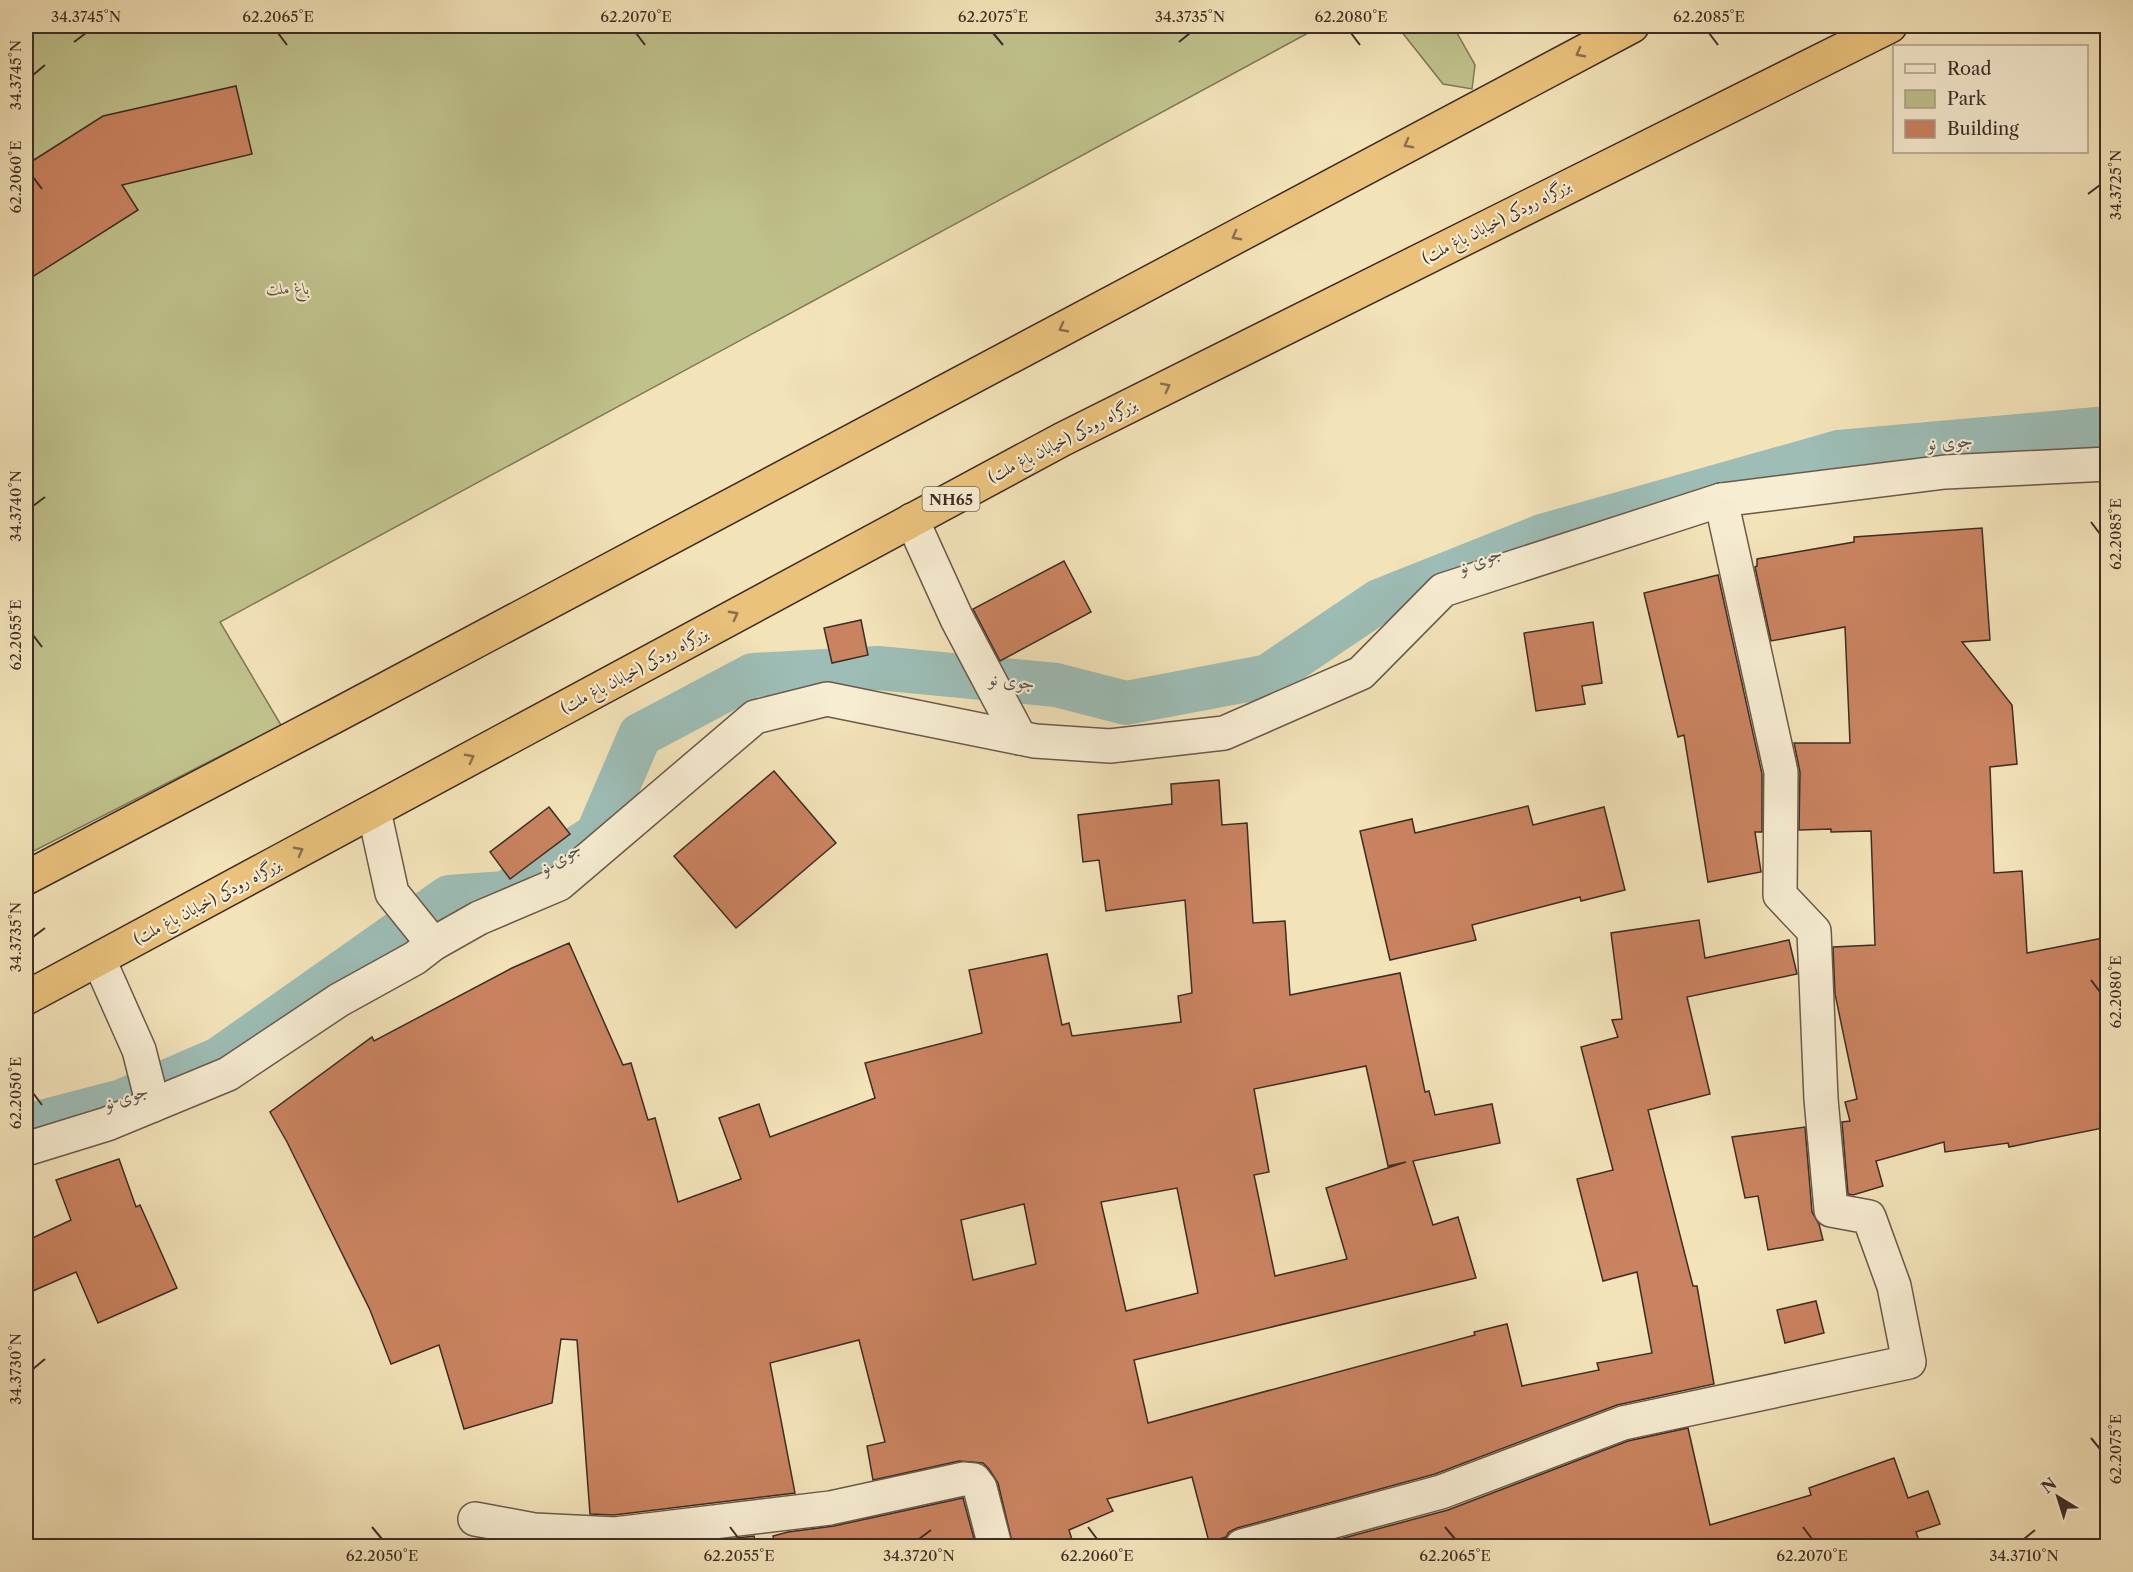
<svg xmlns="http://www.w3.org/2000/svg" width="2133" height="1572" font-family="'Libre Caslon Text',Amiri,serif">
  <rect width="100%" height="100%" fill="#f3e3b9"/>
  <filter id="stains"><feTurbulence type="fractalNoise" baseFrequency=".00333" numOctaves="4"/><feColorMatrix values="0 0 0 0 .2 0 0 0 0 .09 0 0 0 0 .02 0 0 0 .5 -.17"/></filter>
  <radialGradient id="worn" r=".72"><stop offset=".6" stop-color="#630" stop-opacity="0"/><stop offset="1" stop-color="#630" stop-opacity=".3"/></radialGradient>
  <g fill="#c0c28c" stroke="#7e7859" stroke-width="1.5">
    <path d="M26 26H1321L220 622 281 725 26 855Z"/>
    <path d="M1397 26H1453L1475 65 1472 89 1443 84Z"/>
  </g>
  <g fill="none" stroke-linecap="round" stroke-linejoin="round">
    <path stroke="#9dbdb6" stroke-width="44" d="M26 1126 122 1101 219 1059 449 897 505 893 597 835 640 735 753 675 878 668 1056 685 1126 703 1268 676 1379 601 1542 536 1839 452 2108 428"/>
  </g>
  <g fill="#ca8360" stroke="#3d2d26" stroke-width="1.5" fill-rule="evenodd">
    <path d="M236 86 252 154 122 185 138 210 26 281V165L103 116Z"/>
    <path d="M1982 528 1990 640 1962 642 2012 705 2017 764 1990 767 1994 873 2022 871 2027 953 2108 937V1127L2009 1147 2008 1143 1945 1152 1944 1142 1876 1161 1883 1186 1853 1195 1848 1194 1842 1122 1850 1121 1845 1102 1857 1099 1835 994 1833 947 1875 945 1871 831 1831 832V829L1799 830 1800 772 1794 743H1850L1845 627 1771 641 1755 567 1757 566V559L1854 542V537Z"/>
    <path d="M1064 561 1091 612 1000 661 973 609Z"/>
    <path d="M1718 575 1762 774V832H1755L1761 872 1708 882 1684 735 1678 737 1644 593Z"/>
    <path d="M861 620 868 655 832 663 824 628Z"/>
    <path d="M1593 622 1602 683 1582 686 1585 704 1536 711 1524 633Z"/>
    <path d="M774 771 836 843 736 928 674 856Z"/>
    <path d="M1219 780 1222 825 1247 823 1253 923 1285 921 1290 995 1400 973 1425 1092 1429 1091 1435 1115 1492 1104 1500 1143 1413 1161 1433 1225 1458 1217 1476 1278 1134 1360 1148 1423 1475 1335 1474 1332 1507 1324 1522 1386 1599 1370 1597 1363 1652 1353 1637 1272 1603 1281 1577 1179 1613 1170 1581 1047 1618 1037 1612 1020 1622 1019 1611 933 1699 920 1705 958 1789 940 1797 974 1687 997 1710 1094 1648 1110 1693 1286H1697L1714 1384 1617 1405 1435 1474 1237 1528 1229 1532 1226 1537 1209 1542 1192 1477 1107 1499 1113 1511 1069 1530 1074 1546H1013L998 1483 989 1469 983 1463 959 1461 873 1480 867 1446 885 1442 859 1340 770 1363 795 1493 614 1515 590 1514 577 1340 561 1339 552 1403 464 1429 439 1345 391 1364 370 1310 287 1142 270 1112 372 1037 374 1041 512 968 569 943 623 1065 631 1063 648 1120 655 1118 678 1202 741 1179 719 1118 759 1104 770 1137 875 1098 865 1063 982 1033 969 970 1047 954 1062 1025 1069 1023 1072 1036 1181 1022 1178 996 1192 993 1185 900 1106 911 1099 860 1083 862 1078 815 1172 804 1171 784ZM1366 1066 1388 1166 1406 1162 1326 1188 1347 1259 1275 1276 1254 1175 1269 1172 1254 1089ZM1177 1188 1198 1293 1126 1311 1101 1202ZM1024 1204 1036 1264 973 1280 961 1220Z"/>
    <path d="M1528 806 1533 825 1604 807 1625 890 1581 901 1580 897 1472 925 1476 940 1390 960 1360 831 1412 819 1415 833Z"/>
    <path d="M549 807 570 834 510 879 490 852Z"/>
    <path d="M1805 1127 1812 1212 1819 1224 1823 1240 1768 1250 1758 1196 1745 1198 1732 1137Z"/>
    <path d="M119 1159 136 1207 140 1205 177 1288 98 1323 76 1272 26 1294V1241L71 1220 56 1180Z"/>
    <path d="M1816 1301 1824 1333 1785 1343 1777 1310Z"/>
    <path d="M1688 1428 1710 1525 1811 1495 1809 1488 1894 1458 1908 1498 1928 1491 1940 1524 1916 1532 1921 1546H1314L1448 1510 1628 1441Z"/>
    <path d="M963 1498 976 1546H775L773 1536 788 1532 834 1526Z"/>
    <path d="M754 1536 756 1546H668Z"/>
  </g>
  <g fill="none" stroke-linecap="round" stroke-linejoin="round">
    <g stroke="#6a5a4b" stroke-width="36">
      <g id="minor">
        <path d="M912 520 957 619 1020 738"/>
        <path d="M374 811 392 893 433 944"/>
        <path d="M99 960 139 1050 153 1105"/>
        <path d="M26 1149 107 1124 228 1074 339 1000 415 958 433 944 479 918 559 884 755 717 827 699 1035 741 1110 746 1224 733 1361 673 1443 590 1721 500 1945 472 2108 464"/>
        <path d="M475 1519 534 1530 615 1534 830 1508 963 1479 974 1480 980 1488 995 1546"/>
        <path d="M1242 1546 1441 1492 1623 1423 1909 1362 1894 1286 1869 1217 1831 1210 1821 1099 1814 931 1780 895 1781 772 1721 500"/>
      </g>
    </g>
    <g stroke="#3d2d26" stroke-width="36">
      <g id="highway">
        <path d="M26 878 337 715 1632 26"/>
        <path d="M26 998 1063 439 1890 26"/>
      </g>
    </g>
    <use href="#minor" stroke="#f7edd2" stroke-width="33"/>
    <use href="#highway" stroke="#eac27c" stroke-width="33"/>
  </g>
  <defs><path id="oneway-chevron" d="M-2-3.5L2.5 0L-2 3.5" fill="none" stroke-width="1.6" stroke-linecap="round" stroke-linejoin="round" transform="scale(1.5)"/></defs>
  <g stroke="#8b704d">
    <use href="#oneway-chevron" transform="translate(1580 53) rotate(152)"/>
    <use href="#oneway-chevron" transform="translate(1408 144) rotate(152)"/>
    <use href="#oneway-chevron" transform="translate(1236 236) rotate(152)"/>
    <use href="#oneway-chevron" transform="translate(1063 328) rotate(152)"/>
    <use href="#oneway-chevron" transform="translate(1166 387) rotate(-27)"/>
    <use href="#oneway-chevron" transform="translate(734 615) rotate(-28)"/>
    <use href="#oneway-chevron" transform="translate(470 758) rotate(-28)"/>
    <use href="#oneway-chevron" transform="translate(299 851) rotate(-28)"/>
  </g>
  <path fill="none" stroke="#3d2d26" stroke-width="2" d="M278 33 287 45M636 33 645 45M993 33 1003 45M1351 33 1360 45M1709 33 1718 45M74 42 86 33M1179 42 1190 33M33 75 45 65M33 177 42 189M2088 194 2100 185M33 506 45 497M2091 522 2100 534M33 635 42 647M33 937 45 928M2091 980 2100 992M33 1093 42 1105M33 1369 45 1359M2091 1438 2100 1449M372 1527 382 1539M730 1527 739 1539M1088 1527 1097 1539M1445 1527 1455 1539M1803 1527 1812 1539M919 1539 931 1530M2024 1539 2035 1530"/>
  <g text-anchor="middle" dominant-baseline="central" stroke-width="4.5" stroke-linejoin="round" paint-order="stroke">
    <rect fill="#f7edd2" stroke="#75675a" stroke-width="1.5" x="922.5" y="487" width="57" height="24" rx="4.5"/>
    <g font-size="15" font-weight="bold" fill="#3d2d26">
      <text x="951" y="499">NH65</text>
    </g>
    <g font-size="16" fill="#3d2d26" stroke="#f7edd2">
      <text transform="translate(1496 221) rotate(-27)">بزرگراه رودکی (خیابان باغ ملت)</text>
      <text transform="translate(1062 440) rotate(-27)">بزرگراه رودکی (خیابان باغ ملت)</text>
      <text transform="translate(634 670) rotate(-28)">بزرگراه رودکی (خیابان باغ ملت)</text>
      <text transform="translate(207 901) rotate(-28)">بزرگراه رودکی (خیابان باغ ملت)</text>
    </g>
    <g font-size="16" font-style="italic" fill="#5e5240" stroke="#f7edd2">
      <text x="288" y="288">باغ ملت</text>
    </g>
    <g font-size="18" font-style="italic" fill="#55514a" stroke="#f7edd2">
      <text transform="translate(1950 442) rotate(-5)">جوی نو</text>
      <text transform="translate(1480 560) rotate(-22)">جوی نو</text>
      <text transform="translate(1012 681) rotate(6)">جوی نو</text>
      <text transform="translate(560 858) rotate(-32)">جوی نو</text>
      <text transform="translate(126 1097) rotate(-19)">جوی نو</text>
    </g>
  </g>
  <rect width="2133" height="1572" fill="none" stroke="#f3e3b9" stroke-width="66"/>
  <rect x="1893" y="45" width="195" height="108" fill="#f7edd2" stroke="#ada08d" stroke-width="1.5"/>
  <rect x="1905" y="64" width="30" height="9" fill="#f7edd2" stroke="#ada08d" stroke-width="1.5"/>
  <text x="1947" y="75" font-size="18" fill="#3d2d26">Road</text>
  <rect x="1905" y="90" width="30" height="18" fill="#c0c28c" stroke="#ada08d" stroke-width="1.5"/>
  <text x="1947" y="105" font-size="18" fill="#3d2d26">Park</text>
  <rect x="1905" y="120" width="30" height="18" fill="#ca8360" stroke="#ada08d" stroke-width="1.5"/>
  <text x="1947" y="135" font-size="18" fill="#3d2d26">Building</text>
  <g transform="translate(2058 1497) rotate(322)" stroke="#f7edd2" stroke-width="4.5" paint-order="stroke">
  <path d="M0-4.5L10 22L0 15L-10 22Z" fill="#3d2d26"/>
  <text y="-9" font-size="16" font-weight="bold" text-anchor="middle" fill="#3d2d26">N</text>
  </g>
  <rect x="33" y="33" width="2067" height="1506" fill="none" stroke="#3d2d26" stroke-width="2"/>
  <g font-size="15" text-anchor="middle" fill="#3d2d26">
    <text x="86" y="22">34.3745°N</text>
    <text x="278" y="22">62.2065°E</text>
    <text x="636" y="22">62.2070°E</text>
    <text x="993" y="22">62.2075°E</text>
    <text x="1190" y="22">34.3735°N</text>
    <text x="1351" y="22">62.2080°E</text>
    <text x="1709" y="22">62.2085°E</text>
    <text transform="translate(16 75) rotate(-90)" y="5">34.3745°N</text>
    <text transform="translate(16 177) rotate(-90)" y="5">62.2060°E</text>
    <text transform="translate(2116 185) rotate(-90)" y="5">34.3725°N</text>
    <text transform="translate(16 506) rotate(-90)" y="5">34.3740°N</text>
    <text transform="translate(2116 534) rotate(-90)" y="5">62.2085°E</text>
    <text transform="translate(16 635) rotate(-90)" y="5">62.2055°E</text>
    <text transform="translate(16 937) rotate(-90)" y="5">34.3735°N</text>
    <text transform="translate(2116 992) rotate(-90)" y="5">62.2080°E</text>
    <text transform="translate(16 1093) rotate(-90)" y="5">62.2050°E</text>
    <text transform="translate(16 1369) rotate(-90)" y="5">34.3730°N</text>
    <text transform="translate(2116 1449) rotate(-90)" y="5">62.2075°E</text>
    <text x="382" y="1561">62.2050°E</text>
    <text x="739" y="1561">62.2055°E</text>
    <text x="919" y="1561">34.3720°N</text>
    <text x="1097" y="1561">62.2060°E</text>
    <text x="1455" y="1561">62.2065°E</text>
    <text x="1812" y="1561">62.2070°E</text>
    <text x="2024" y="1561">34.3710°N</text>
  </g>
  <rect width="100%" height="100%" filter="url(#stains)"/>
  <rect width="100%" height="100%" fill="url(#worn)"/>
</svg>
